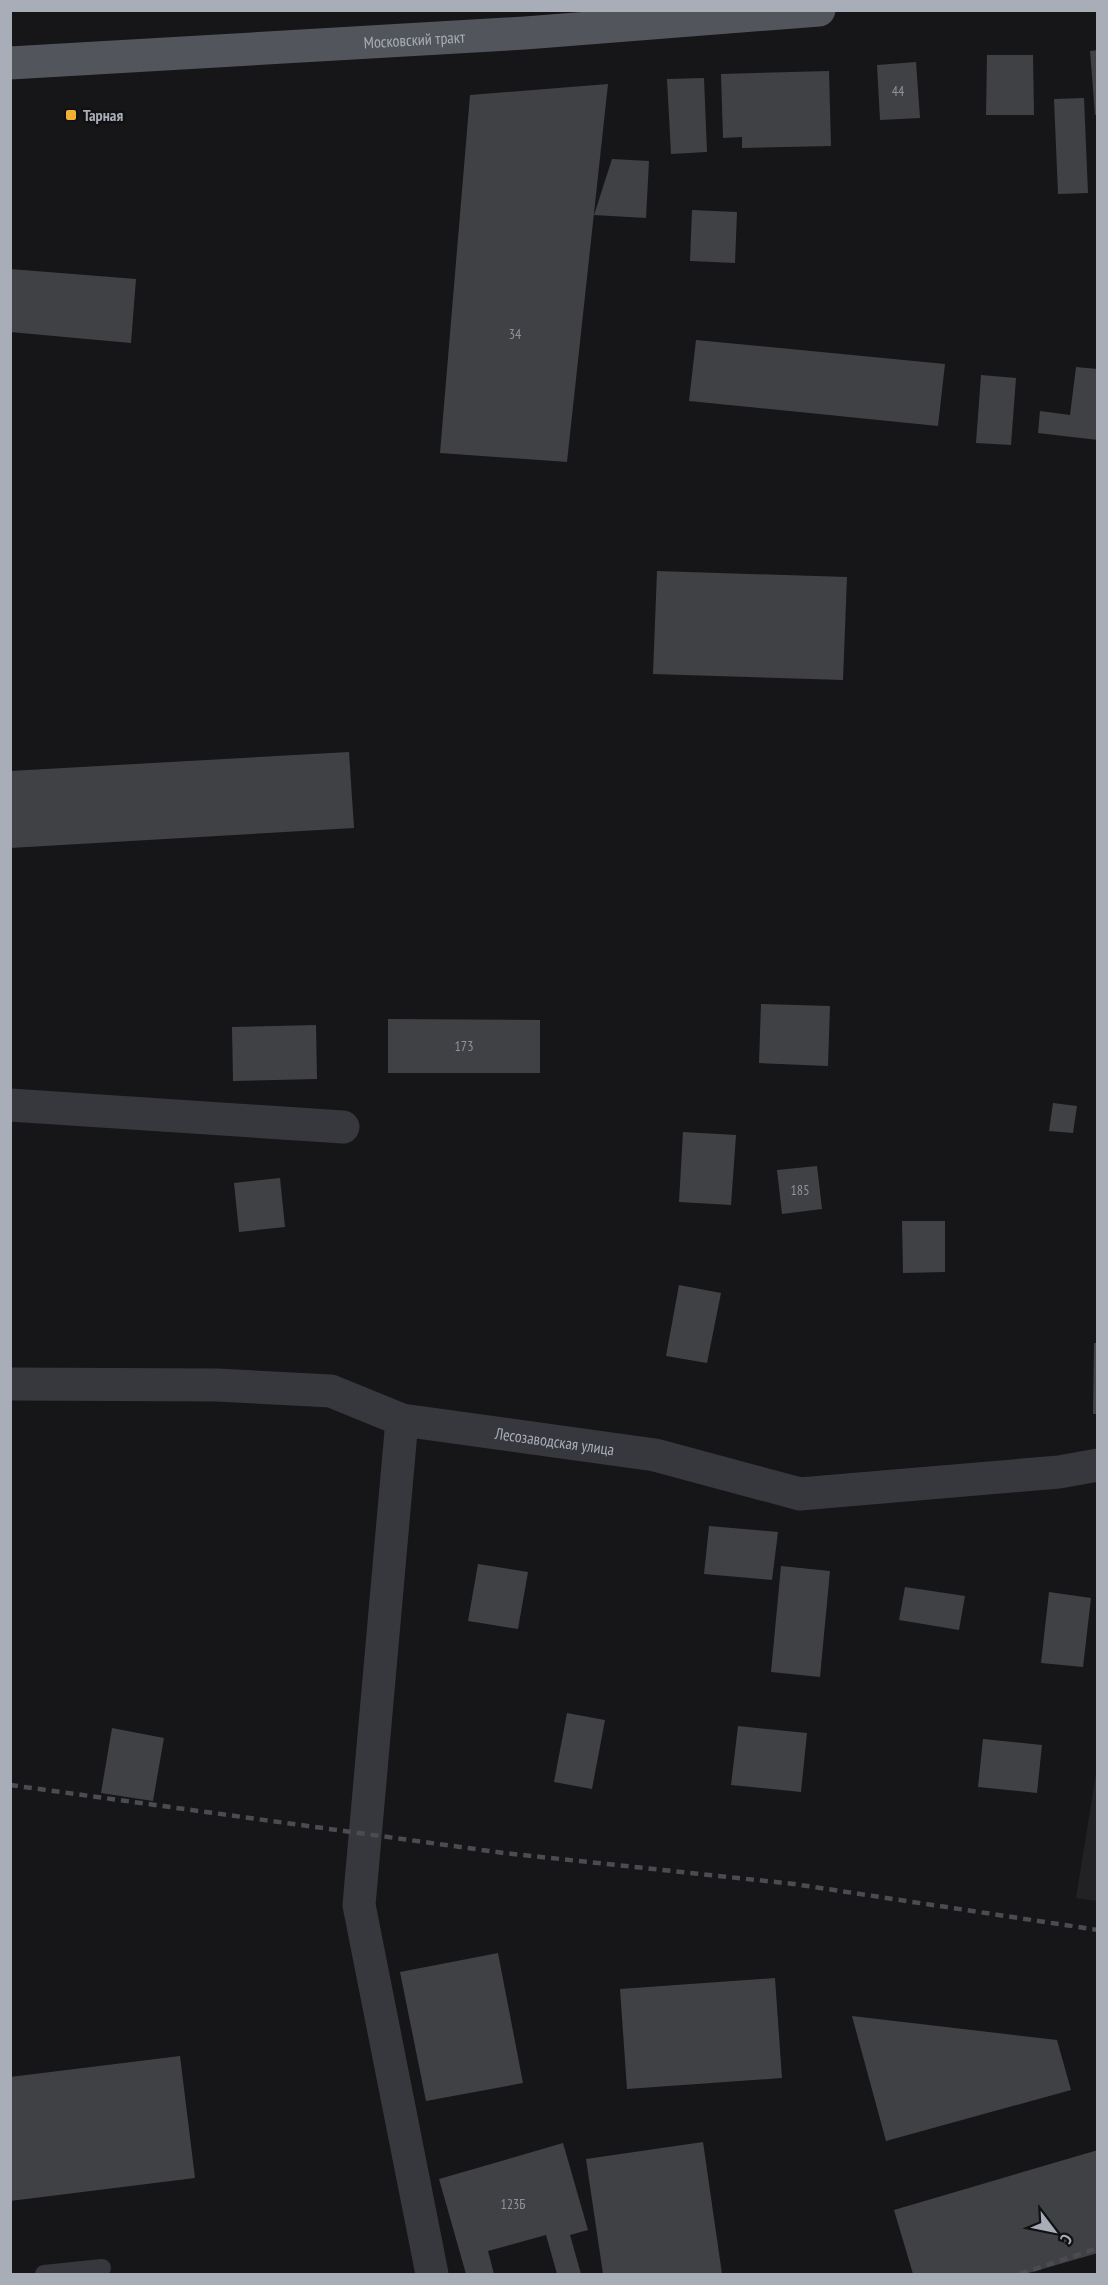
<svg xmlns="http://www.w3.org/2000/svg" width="1108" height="2285" font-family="'PT Sans Narrow',sans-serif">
  <rect width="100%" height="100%" fill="#161618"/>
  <path fill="#222225" d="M1097 1767 1098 1901H1097L1076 1898Z"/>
  <g fill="#404145">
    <path d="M1098 50V114L1095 115 1090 51Z"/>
    <path d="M987 55H1033L1034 115H986Z"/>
    <path d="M916 62 920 118 880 120 877 65Z"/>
    <path d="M829 71 831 146 742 148V137L723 138 721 74Z"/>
    <path d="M704 78 707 152 671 154 667 79Z"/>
    <path d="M608 84 567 462 440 453 470 95Z"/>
    <path d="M1084 98 1088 193 1058 194 1054 99Z"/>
    <path d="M612 159 649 161 646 218 594 215Z"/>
    <path d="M692 210 737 212 735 263 690 261Z"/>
    <path d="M10 269 136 279 131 343 10 332Z"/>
    <path d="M696 340 945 364 938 426 689 401Z"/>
    <path d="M1076 367 1098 369V440L1038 433 1040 411 1070 415Z"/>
    <path d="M981 375 1016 378 1011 445 976 443Z"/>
    <path d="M657 571 847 577 843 680 653 674Z"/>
    <path d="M349 752 354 828 10 848V771Z"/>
    <path d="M761 1004 830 1006 828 1066 759 1063Z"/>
    <path d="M388 1019 540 1020V1073H388Z"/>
    <path d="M316 1025 317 1079 233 1081 232 1027Z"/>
    <path d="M1053 1103 1077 1106 1073 1133 1049 1131Z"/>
    <path d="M683 1132 736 1135 731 1205 679 1202Z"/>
    <path d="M817 1166 822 1209 782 1214 777 1170Z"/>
    <path d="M280 1178 285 1227 239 1232 234 1183Z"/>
    <path d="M902 1221H945V1272L903 1273Z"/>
    <path d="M679 1285 721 1293 707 1363 666 1356Z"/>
    <path d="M1094 1343H1098V1414H1093Z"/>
    <path d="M709 1526 778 1532 772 1580 704 1574Z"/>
    <path d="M478 1564 528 1572 518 1629 468 1621Z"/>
    <path d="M781 1566 830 1571 820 1677 771 1672Z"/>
    <path d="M905 1587 965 1596 959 1630 899 1620Z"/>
    <path d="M1049 1592 1091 1598 1083 1667 1041 1663Z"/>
    <path d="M567 1713 605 1720 592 1789 554 1782Z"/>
    <path d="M738 1726 807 1733 801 1792 731 1785Z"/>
    <path d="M112 1728 164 1738 153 1801 101 1793Z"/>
    <path d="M983 1739 1042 1745 1037 1793 978 1787Z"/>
    <path d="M498 1953 523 2083 426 2101 400 1972Z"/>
    <path d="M775 1978 782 2078 627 2089 620 1989Z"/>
    <path d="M852 2016 1057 2040 1071 2090 886 2141Z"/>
    <path d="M180 2056 195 2178 10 2201V2077Z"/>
    <path d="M703 2142 722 2274H603L586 2159Z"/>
    <path d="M563 2143 588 2230 570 2235 581 2274H557L546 2235 488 2251 494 2274H466L439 2179Z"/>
    <path d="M1098 2150V2253L1025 2274H913L894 2210Z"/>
  </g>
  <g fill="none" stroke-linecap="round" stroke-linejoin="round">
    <path stroke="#37383d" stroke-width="18" d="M44 2274 102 2268"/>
    <g stroke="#37383d" stroke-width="33">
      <path d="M10 1105 343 1127"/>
      <path id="s1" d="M10 1384 217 1385 331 1391 402 1420 655 1455 800 1494 1059 1472 1098 1465"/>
      <path d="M402 1420 359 1905 432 2274"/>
    </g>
    <path stroke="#53555c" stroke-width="33" id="s2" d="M10 63 525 33 819 10"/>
    <g stroke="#4a4c52" stroke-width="4.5" stroke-dasharray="8 6" stroke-linecap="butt">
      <path d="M10 1785 504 1853 794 1884 1098 1930"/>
      <path d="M1020 2274 1098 2248"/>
    </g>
  </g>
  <rect fill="#f2b134" stroke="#111113" stroke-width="2" x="65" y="109" width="12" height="12" rx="3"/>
  <g text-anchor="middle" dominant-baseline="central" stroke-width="5" stroke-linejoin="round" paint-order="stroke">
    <g font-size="14" fill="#8e929b">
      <text x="898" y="91">44</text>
      <text x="515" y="334">34</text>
      <text x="464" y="1046">173</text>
      <text x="800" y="1190">185</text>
      <text x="513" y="2204">123Б</text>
    </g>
    <g font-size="16" fill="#a8adb8" stroke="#111113">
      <text stroke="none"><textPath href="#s2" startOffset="405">Московский тракт</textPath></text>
      <text stroke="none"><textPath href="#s1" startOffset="552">Лесозаводская улица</textPath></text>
    </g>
    <g font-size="16" font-weight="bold" fill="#a8adb8" stroke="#111113" text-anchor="start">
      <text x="83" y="115">Тарная</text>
    </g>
  </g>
  <rect width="1108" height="2285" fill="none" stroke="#a8adb8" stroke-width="24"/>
  <g transform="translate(1054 2231) rotate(122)" stroke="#111113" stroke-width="4.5" paint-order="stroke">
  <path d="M0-4.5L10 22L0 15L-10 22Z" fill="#a8adb8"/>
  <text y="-9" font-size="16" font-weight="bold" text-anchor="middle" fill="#a8adb8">С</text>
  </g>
</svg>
